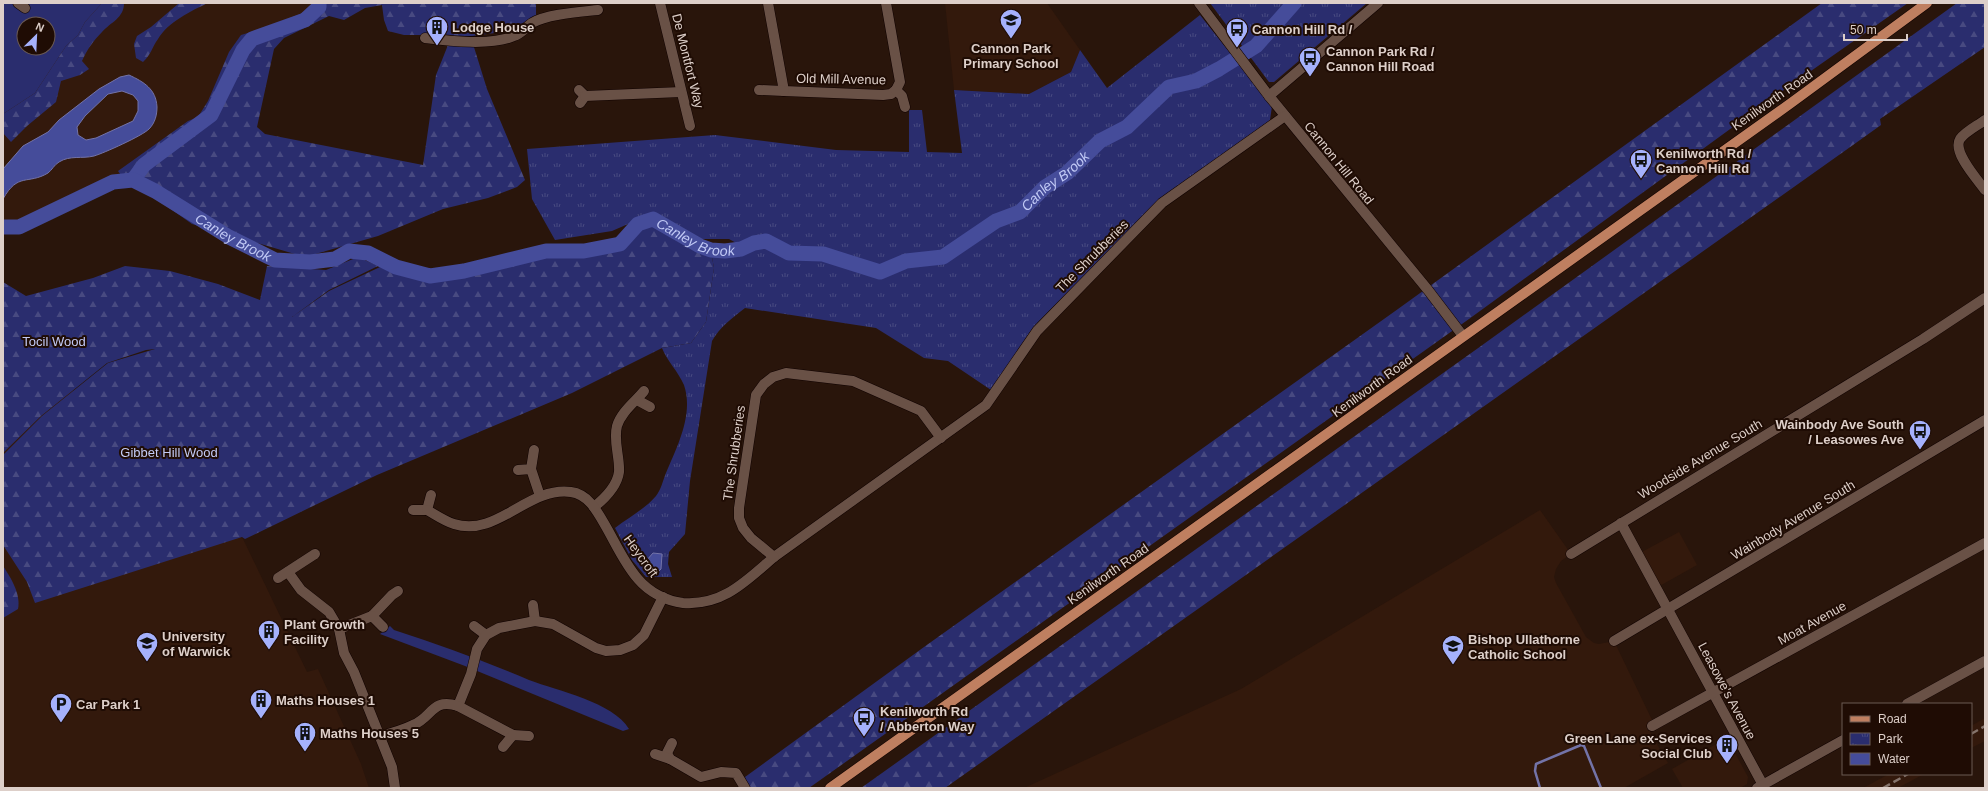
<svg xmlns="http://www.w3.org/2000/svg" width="1988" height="791" font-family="Helvetica,sans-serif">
  <defs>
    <pattern id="forest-firs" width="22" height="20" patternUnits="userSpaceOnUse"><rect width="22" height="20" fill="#2a2d6e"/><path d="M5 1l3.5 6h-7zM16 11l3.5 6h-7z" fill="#484a81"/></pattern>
    <pattern id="park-tufts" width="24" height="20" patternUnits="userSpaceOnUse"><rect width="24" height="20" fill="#2a2d6e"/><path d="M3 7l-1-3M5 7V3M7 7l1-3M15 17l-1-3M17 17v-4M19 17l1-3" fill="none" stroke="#484a81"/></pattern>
  </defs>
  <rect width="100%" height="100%" fill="#29150b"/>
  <g fill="#33190c" fill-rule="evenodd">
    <path d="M3 3H317V6L273 27 200 119 130 171 19 221 3 222ZM24 24H48V48H24Z"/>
    <path d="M945 3H1047L1080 50 1071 72 1029 94 954 90Z"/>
    <path d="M3 329 243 539 307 672 318 669 361 764 369 788H3Z"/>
    <path d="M1540 510 1571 554 1561 561 1556 569 1554 577 1556 583 1586 637 1594 643 1599 644 1614 641 1653 722 1650 732 1668 763 1624 788H1024L1241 689Z"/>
    <path d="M1679 532 1697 565 1656 588 1638 554Z"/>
    <path d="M1985 718V741L1971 748V726Z"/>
    <path d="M1727 738 1748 777 1747 784 1740 788H1683L1672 769Z"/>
    <path d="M1889 774H1924L1898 788H1863Z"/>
  </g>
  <g fill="#2a2d6e" fill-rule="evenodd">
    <path d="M3 3H102L85 22 78 35 66 46 35 93 3 114ZM24 24H48V48H24Z"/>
    <path d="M390 626 394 630C440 645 485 661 529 680 558 691 613 702 629 729L623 731 465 666 380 634Z"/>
  </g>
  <g fill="url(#forest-firs)">
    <path d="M102 3H124C124 18 111 22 102 32 93 41 87 50 82 61L89 69 80 75 61 81 56 102 27 126 11 142 3 133V114L35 93 66 46 78 35 85 22Z"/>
    <path d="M208 3C191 11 168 22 158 39 152 47 151 55 143 62L136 58 134 44 137 36 151 27 178 4Z"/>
    <path d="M315 3H536V15L510 31 449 39 427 35H404L388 31 384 20 382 5 365 8 344 20 329 16 284 38 274 49 257 127 265 134 423 165 436 75 448 45 473 44 487 89 525 180 517 187 488 198 443 209 378 236 305 257 192 224 151 195 127 184 118 171 188 121 198 117 208 101 229 52 241 35 268 27 300 14 315 5Z"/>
    <path d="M1822 3H1908L1788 87 1469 319 809 788H749L745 777 924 647 1398 309Z"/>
    <path d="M1957 3H1985V47L1880 119 1881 125 1846 150 945 788H861L1481 346Z"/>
    <path d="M653 222 699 248 711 252 714 268 706 322 691 343 662 348 572 393 377 475 245 539 242 537 35 603 27 582 3 545V455L42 416 108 363 155 349 146 350 107 363 41 416 3 453V282L26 296 93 278 125 266 170 271 218 284 260 300 267 266 326 270 358 257 378 266 329 290 292 317 329 291 380 267 405 275 432 280 467 274 548 254 583 255 622 248 639 227Z"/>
    <path d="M3 566C11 578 21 594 18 609L3 618Z"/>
  </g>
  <g fill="url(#park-tufts)">
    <path d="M1210 3H1367L1274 82H1269Z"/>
    <path d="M1200 15 1272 106 1270 120 1158 201 1034 326 991 390 948 361 924 358 876 328 745 308C732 318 720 327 712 341L690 481 685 534 669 552 668 564 672 577H646L632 560 615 528C629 517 645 509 656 496 661 490 663 480 666 473 677 447 694 414 684 385 678 371 667 361 662 348L691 343 706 322 714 268 711 252 736 254 747 249 729 239H700L651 214 612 231 555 240 532 199 527 149 715 135 836 150 909 152V110H922L927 152 962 153 954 90 1029 94 1071 72 1080 50 1107 88Z"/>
  </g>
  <g fill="#454c9a" stroke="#7373a8" fill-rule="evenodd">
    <path d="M129 75C144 82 156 89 157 107 157 115 155 123 149 129 142 136 104 153 94 156 82 159 70 155 59 162 54 165 52 170 48 173 28 185 18 172 3 199V169L23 146 48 132 59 120 99 89 120 77ZM122 91 133 95 138 101V111L133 121 96 138 86 140 78 135 77 127 85 116 108 94Z"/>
    <path d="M653 553 662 554 661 569 658 572 648 570 646 561Z"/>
  </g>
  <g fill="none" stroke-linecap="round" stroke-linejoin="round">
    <path stroke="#7373a8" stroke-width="2.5" d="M1540 788 1535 771 1536 764 1581 745 1584 746 1601 788"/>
    <g stroke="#454c9a" stroke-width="15">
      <path d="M133 180 144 165 211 115 243 50 252 39 305 20 319 7V3"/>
      <path id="s1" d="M3 227H19L113 182 133 180 155 191 229 237 275 260 310 262 335 259 349 251 368 253 396 267 430 276 464 271 546 251H584L620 244 638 224 653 219 700 246 711 250 725 251 741 249 754 243 766 241 789 253 823 254 880 272 906 261 943 257 996 221 1020 212 1045 187 1067 173 1100 141 1127 127 1169 87 1196 81 1219 69 1256 46 1294 3"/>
    </g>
    <g stroke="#100200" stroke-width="11">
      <g id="street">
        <path d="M18 3 25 8"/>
        <path d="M660 3 690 126"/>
        <path d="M768 3 784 91 883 95 891 94 896 90"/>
        <path d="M886 3 900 82 896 90 902 96 905 107"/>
        <path d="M1199 3 1269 96 1428 290 1463 336"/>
        <path d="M425 38C449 41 492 46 514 36 521 34 526 27 532 23 547 14 580 12 598 10"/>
        <path d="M579 90 585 96 580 103"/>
        <path d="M759 90 784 91"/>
        <path d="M585 96 681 92"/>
        <path d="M1269 96 1378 3"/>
        <path d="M1985 120C1977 126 1966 131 1960 139 1952 152 1977 179 1985 190"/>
        <path d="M637 400 650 407"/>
        <path d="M531 469 540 496"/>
        <path d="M518 470 531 469 534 450"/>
        <path d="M594 507C604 499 617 487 619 472 620 457 613 441 617 426 621 412 635 402 644 391"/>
        <path d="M413 510H427L431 495"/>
        <path d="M427 510C436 515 444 521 454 524 497 538 528 486 571 492 588 494 597 511 605 525 615 542 624 563 638 579 649 592 666 601 683 603 723 606 746 581 774 557L986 405 1037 331 1162 203 1285 116"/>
        <path d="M1621 523 1763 785"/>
        <path d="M1571 554 1923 339 1985 298"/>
        <path d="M774 557 751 538 743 528 739 518V508L756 395 764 384 773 377 786 373 853 381 921 411 941 438"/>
        <path d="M288 572 301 590 329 612 339 629 344 653 354 672 392 767 395 788"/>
        <path d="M278 578 315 554"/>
        <path d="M533 605 535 621"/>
        <path d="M372 616 392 595 398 591"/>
        <path d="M474 626 486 635"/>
        <path d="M339 629 372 616 383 627"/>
        <path d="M1614 641 1985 420"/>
        <path d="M1907 704 1985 661"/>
        <path d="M458 706 471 674 477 649 486 635 499 628 535 621 553 624 596 648 606 651 620 650 633 645 644 635 663 597"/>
        <path d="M1652 726 1985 543"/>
        <path d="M381 736C392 733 403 730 413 725 433 717 431 698 458 706L513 735"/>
        <path d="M672 743 667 753 670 759 701 777 721 772 736 773 745 788"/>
        <path d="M503 747 513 735 529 736"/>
        <path d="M655 754 670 759"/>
        <path d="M1757 788 1843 740"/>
      </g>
    </g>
    <g stroke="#100200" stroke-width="11">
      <path id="primary" d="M830 788 1791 103 1927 3"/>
    </g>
    <use href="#street" stroke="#695146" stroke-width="10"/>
    <use href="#primary" stroke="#bf7f60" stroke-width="10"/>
    <g stroke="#85746c" stroke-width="2.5" stroke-dasharray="8 4" stroke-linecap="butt">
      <path d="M1971 734 1985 726"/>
      <path d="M1883 788 1908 774"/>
    </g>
  </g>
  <defs>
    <g id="school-pin" transform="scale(1.15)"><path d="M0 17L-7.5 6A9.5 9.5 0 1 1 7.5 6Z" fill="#a5b1fc" stroke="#1f0c04"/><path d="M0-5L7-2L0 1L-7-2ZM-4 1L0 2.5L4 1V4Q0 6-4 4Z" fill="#111"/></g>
    <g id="building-pin" transform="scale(1.15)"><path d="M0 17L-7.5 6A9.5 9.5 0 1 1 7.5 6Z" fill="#a5b1fc" stroke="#1f0c04"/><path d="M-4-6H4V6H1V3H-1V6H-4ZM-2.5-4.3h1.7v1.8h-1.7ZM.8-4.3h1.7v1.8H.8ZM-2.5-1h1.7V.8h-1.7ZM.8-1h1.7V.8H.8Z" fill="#111"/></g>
    <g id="bus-pin" transform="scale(1.15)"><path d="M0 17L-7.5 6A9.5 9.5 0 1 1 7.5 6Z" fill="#a5b1fc" stroke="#1f0c04"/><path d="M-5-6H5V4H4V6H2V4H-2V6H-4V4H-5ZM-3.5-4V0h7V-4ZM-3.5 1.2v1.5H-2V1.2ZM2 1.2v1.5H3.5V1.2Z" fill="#111"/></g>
    <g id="university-pin" transform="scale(1.15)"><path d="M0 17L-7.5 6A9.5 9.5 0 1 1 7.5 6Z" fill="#a5b1fc" stroke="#1f0c04"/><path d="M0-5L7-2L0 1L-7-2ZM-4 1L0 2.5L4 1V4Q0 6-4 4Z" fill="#111"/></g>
    <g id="parking-pin" transform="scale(1.15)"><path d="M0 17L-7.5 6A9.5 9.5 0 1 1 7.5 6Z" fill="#a5b1fc" stroke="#1f0c04"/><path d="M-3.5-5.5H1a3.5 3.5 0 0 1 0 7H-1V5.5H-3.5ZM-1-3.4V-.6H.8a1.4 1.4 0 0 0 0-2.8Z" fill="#111"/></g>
  </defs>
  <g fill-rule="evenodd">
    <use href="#school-pin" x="1011" y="20"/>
    <use href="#building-pin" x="437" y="27"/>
    <use href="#bus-pin" x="1237" y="29"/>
    <use href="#bus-pin" x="1310" y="58"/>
    <use href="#bus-pin" x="1641" y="160"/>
    <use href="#bus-pin" x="1920" y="431"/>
    <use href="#building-pin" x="269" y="631"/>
    <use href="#university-pin" x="147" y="643"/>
    <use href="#school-pin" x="1453" y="646"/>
    <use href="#building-pin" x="261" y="700"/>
    <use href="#parking-pin" x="61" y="704"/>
    <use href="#bus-pin" x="864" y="718"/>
    <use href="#building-pin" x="305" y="733"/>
    <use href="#building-pin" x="1727" y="745"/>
  </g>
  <g text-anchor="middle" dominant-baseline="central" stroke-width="4" stroke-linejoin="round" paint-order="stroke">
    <g font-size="13" font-weight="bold" fill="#ddcfc9" stroke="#1f0c04" text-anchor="start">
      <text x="452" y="27">Lodge House</text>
      <text x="1252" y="29">Cannon Hill Rd /</text>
      <text x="1011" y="48" text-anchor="middle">Cannon Park<tspan x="1011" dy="15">Primary School</tspan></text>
      <text x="1326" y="51">Cannon Park Rd /<tspan x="1326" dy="15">Cannon Hill Road</tspan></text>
      <text x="1656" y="153">Kenilworth Rd /<tspan x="1656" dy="15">Cannon Hill Rd</tspan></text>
      <text x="1904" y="424" text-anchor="end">Wainbody Ave South<tspan x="1904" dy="15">/ Leasowes Ave</tspan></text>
      <text x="284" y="624">Plant Growth<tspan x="284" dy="15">Facility</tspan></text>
      <text x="162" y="636">University<tspan x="162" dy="15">of Warwick</tspan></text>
      <text x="1468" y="639">Bishop Ullathorne<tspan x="1468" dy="15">Catholic School</tspan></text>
      <text x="276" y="700">Maths Houses 1</text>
      <text x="76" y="704">Car Park 1</text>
      <text x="880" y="711">Kenilworth Rd<tspan x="880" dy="15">/ Abberton Way</tspan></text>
      <text x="320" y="733">Maths Houses 5</text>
      <text x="1712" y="738" text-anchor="end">Green Lane ex-Services<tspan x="1712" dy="15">Social Club</tspan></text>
    </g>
    <g font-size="13" fill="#ddcfc9" stroke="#1f0c04">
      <text transform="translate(688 61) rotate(76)">De Montfort Way</text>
      <text transform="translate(841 79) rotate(1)">Old Mill Avenue</text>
      <text transform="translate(1772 100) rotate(-35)">Kenilworth Road</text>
      <text transform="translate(1339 163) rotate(51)">Cannon Hill Road</text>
      <text transform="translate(1092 256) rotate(-45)">The Shrubberies</text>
      <text transform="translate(1372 386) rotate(-36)">Kenilworth Road</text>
      <text transform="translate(734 453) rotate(-82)">The Shrubberies</text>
      <text transform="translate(1700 459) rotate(-31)">Woodside Avenue South</text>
      <text transform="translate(1793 520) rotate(-31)">Wainbody Avenue South</text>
      <text transform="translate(641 556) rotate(54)">Heycroft</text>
      <text transform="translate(1108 574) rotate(-35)">Kenilworth Road</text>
      <text transform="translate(1812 623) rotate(-29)">Moat Avenue</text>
      <text transform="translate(1727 691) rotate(62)">Leasowe's Avenue</text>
    </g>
    <g font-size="13" fill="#c3cbf7" stroke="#1f0c04">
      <text x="54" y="341">Tocil Wood</text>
      <text x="169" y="452">Gibbet Hill Wood</text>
    </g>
    <g font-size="14" font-style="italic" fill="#c1c9f5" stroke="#1f0c04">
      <text stroke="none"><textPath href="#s1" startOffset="1146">Canley Brook</textPath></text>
      <text stroke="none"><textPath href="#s1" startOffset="749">Canley Brook</textPath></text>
      <text stroke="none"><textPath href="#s1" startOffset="256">Canley Brook</textPath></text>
    </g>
  </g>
  <rect width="1988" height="791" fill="none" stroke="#ddcfc9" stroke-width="8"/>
  <rect x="1842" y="703" width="130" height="72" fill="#1f0c04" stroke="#6b5a53"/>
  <rect x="1850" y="716" width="20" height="6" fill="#bf7f60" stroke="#6b5a53"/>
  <text x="1878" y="723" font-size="12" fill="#ddcfc9">Road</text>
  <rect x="1850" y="733" width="20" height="12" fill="url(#park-tufts)" stroke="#6b5a53"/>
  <text x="1878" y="743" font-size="12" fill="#ddcfc9">Park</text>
  <rect x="1850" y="753" width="20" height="12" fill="#454c9a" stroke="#6b5a53"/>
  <text x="1878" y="763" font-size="12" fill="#ddcfc9">Water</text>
  <g transform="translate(36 36) rotate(24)"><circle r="19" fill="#1f0c04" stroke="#6b5a53"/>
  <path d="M0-3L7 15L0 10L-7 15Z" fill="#a5b1fc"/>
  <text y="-6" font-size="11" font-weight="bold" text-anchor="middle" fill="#ddcfc9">N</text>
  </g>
  <path d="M1844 34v6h63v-6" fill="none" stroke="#ddcfc9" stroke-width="2"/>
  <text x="1850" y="34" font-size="12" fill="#ddcfc9" stroke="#1f0c04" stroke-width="3" paint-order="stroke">50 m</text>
</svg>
